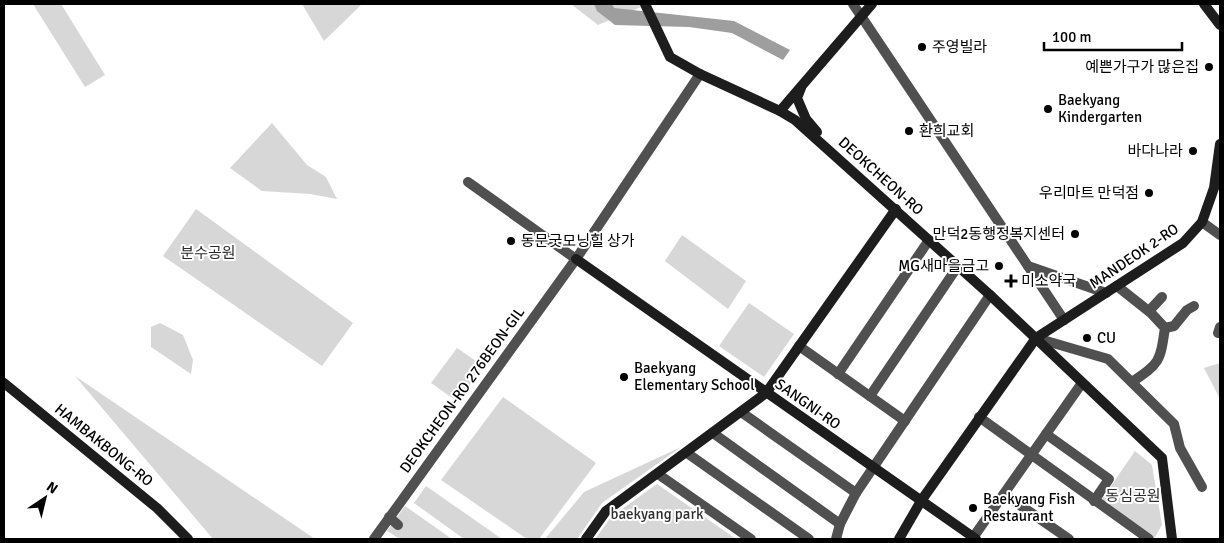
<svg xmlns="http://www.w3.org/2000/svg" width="1224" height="543" font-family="Signika,'Noto Sans KR',sans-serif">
  <rect width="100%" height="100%" fill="#fff"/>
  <g fill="#d7d7d7">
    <path d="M33 4H61L105 75 85 87Z"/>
    <path d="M302 4H362L324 41Z"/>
    <path d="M571 4H639L641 7 598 25Z"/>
    <path d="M272 123 307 165 326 177 337 199 310 194 262 191 230 168Z"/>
    <path d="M196 209 353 323 322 366 163 256Z"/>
    <path d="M682 235 746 281 728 309 665 261Z"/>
    <path d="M749 303 794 334 764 377 719 346Z"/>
    <path d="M160 323 183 335 193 360 191 374 151 347V327Z"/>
    <path d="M457 348 483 366 458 402 431 383Z"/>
    <path d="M1220 363V399L1204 368Z"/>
    <path d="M75 376 315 539H213Z"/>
    <path d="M503 397 596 463 539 539H527L441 480Z"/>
    <path d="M681 447 602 503 577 539H545L584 492Z"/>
    <path d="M1135 451 1152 465 1162 525 1155 537 1150 536 1100 502Z"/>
    <path d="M657 484 736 539H595L611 517Z"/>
    <path d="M426 486 502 539H464L414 503Z"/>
    <path d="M405 506 452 539H400L387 531Z"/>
  </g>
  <path fill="#9e9e9e" d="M594 4H612L614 8 734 21 790 50 783 60 732 33 689 27 615 25 597 11Z"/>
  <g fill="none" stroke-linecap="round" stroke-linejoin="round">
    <g stroke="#505050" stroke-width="10">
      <path d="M853 4 1064 320"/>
      <path d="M468 182 576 259"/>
      <path d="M1202 222 1220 235"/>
      <path d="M1028 266 1106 293"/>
      <path d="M1117 286 1151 313 1165 328C1160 362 1160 363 1132 382"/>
      <path d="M1149 311 1162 297"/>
      <path d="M1165 328 1174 326 1187 310 1194 306"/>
      <path d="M1218 333 1220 327"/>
      <path d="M1036 338 1108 359 1174 424 1180 448 1202 487"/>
      <path d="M799 346 905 421"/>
      <path d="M838 374 929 240"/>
      <path d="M870 396 958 266"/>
      <path d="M741 412 856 493"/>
      <path d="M979 417 1149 539"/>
      <path d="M713 433 840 524"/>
      <path d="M1046 434 1109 479 1094 501"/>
      <path d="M687 453 809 539"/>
      <path d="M658 474 751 539"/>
      <path d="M1004 494 1069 539"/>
      <path d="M389 517 398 525"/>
      <path d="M374 539 576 259 700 74"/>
      <path d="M836 539 840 524 856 493 990 295"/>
      <path d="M972 539 1082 383"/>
    </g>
    <g stroke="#1d1d1d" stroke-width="10">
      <path d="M645 4 670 57 700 74 780 111 795 120 990 295 1162 458 1172 539"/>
      <path d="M1204 4 1220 25"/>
      <path d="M801 88 797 98 806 119 817 132"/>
      <path d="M780 111 872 4"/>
      <path d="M576 259 976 539"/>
      <path d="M4 383 157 508 188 539"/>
      <path d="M586 539 606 511 766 393 896 209"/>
      <path d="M899 539 921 501 1036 338 1183 243 1202 222 1214 188 1220 144"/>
    </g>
  </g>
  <g fill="#000" stroke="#fff" stroke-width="2">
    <circle cx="922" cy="47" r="5"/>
    <circle cx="1209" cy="67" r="5"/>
    <circle cx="1048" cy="109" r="5"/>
    <circle cx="909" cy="131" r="5"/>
    <circle cx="1193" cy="151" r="5"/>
    <circle cx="1149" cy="193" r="5"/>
    <circle cx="1075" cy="234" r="5"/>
    <circle cx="511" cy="241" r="5"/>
    <circle cx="999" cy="266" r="5"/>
    <path d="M1008.5 273.5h5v5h5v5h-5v5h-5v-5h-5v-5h5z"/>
    <circle cx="1087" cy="338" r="5"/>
    <circle cx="624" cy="377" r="5"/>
    <circle cx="973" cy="508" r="5"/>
  </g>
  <g text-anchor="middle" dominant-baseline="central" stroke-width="4" stroke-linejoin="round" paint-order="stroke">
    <g font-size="15" fill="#000" stroke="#fff" text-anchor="start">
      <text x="932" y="47">주영빌라</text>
      <text x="1199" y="67" text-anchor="end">예쁜가구가 많은집</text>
      <text x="1058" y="100">Baekyang<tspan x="1058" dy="17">Kindergarten</tspan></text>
      <text x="919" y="131">환희교회</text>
      <text x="1183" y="151" text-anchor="end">바다나라</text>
      <text x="1139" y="193" text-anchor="end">우리마트 만덕점</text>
      <text x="1065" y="234" text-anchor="end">만덕2동행정복지센터</text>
      <text x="521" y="241">동문굿모닝힐 상가</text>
      <text x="989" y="266" text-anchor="end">MG새마을금고</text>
      <text x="1021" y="281">미소약국</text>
      <text x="1097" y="338">CU</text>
      <text x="634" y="368">Baekyang<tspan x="634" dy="17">Elementary School</tspan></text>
      <text x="983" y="499">Baekyang Fish<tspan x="983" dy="17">Restaurant</tspan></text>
    </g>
    <g font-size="15" fill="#000" stroke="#fff">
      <text transform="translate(881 176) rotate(42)">DEOKCHEON-RO</text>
      <text transform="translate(1134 256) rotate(-34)">MANDEOK 2-RO</text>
      <text transform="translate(462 390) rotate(-54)">DEOKCHEON-RO 276BEON-GIL</text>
      <text transform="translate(808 404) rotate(35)">SANGNI-RO</text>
      <text transform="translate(104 445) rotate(39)">HAMBAKBONG-RO</text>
    </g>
    <g font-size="15" fill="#2e2e2e" stroke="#fff">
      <text x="208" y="253">분수공원</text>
      <text x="1133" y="496">동심공원</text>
      <text x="657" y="514">baekyang park</text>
    </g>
  </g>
  <rect width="1224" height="543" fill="none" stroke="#000000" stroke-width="10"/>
  <g transform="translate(45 498) rotate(35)" stroke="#ffffff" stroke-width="4" paint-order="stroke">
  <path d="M0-4L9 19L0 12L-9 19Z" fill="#000000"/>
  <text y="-8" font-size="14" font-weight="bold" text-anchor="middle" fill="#000000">N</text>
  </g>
  <path d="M1044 42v8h138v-8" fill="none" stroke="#000000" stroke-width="2.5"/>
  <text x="1052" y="42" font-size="15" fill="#000000" stroke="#ffffff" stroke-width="4" paint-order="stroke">100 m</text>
</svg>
